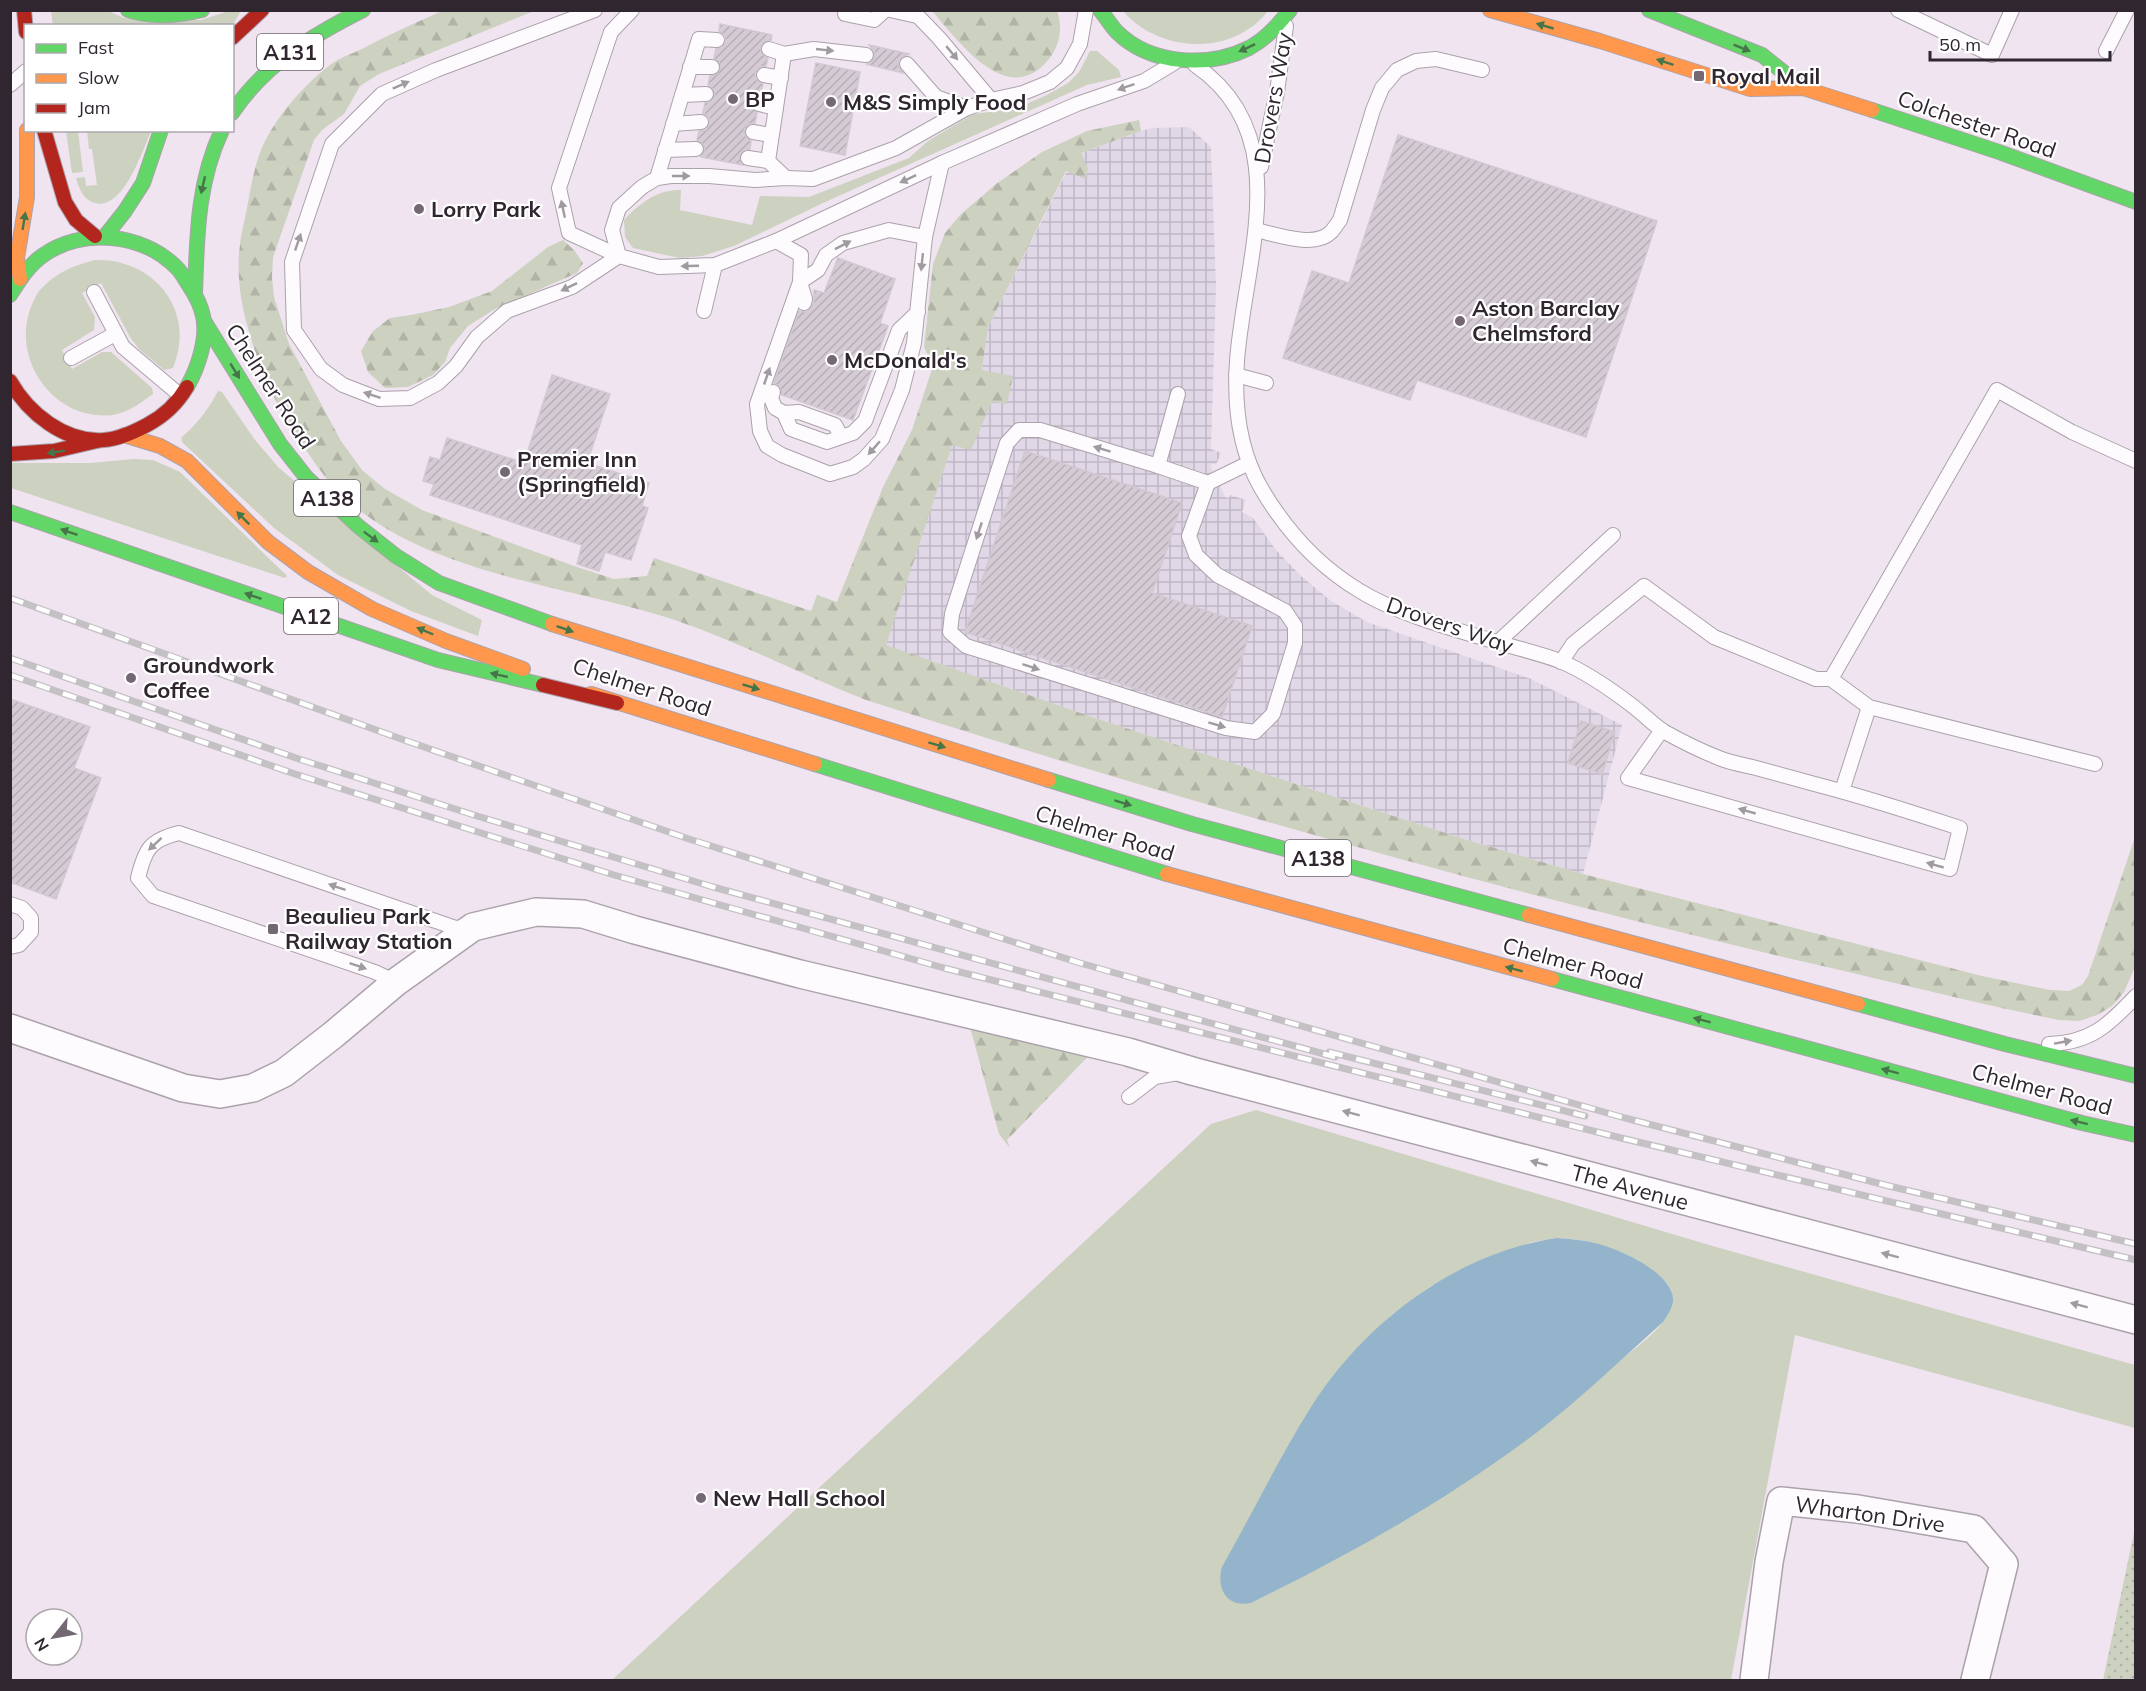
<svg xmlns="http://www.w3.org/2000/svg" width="2146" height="1691" font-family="Mulish,sans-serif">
  <defs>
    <pattern id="industrial-grid" width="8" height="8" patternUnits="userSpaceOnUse" patternTransform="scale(1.5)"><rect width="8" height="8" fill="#e0d7e7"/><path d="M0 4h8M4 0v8" fill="none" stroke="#c0b8c6"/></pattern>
    <pattern id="forest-firs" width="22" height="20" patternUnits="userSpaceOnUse" patternTransform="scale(1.5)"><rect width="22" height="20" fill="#ccd1c0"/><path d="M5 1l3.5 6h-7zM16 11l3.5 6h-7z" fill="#b0b3a5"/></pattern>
    <pattern id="park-dots" width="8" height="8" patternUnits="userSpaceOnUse" patternTransform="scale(1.5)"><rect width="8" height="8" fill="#ccd1c0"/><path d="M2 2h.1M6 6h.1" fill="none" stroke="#b0b3a5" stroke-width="1.8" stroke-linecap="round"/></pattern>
    <pattern id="building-hatch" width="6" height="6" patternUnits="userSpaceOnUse" patternTransform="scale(1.5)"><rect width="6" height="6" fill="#d5cbd5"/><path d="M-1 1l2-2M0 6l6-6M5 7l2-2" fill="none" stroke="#b7aeb7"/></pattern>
  </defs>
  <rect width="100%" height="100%" fill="#f0e4f0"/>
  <path fill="url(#industrial-grid)" d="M1189 127 1211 147 1216 286 1211 449 1221 453 1216 465 1212 463 1211 467 1225 497 1229 498 1230 495 1246 500 1242 512 1253 518 1276 550 1301 576 1331 601 1367 622 1531 679 1622 725 1583 874 1467 840 1089 716 885 645 952 444 982 370 988 327 1067 171 1081 153 1141 131 1152 128Z"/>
  <g fill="#ccd1c0" fill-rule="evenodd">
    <path d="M51 11H108L124 18 201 20 229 11H237L240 13 232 26H53Z"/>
    <path d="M1123 11H1268C1232 57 1159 53 1123 11Z"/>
    <path d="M1090 51H1097L1119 70 1121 77 1087 85 823 203 734 246 702 256 680 258 633 248 625 237 624 220C639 204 657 189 681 190L680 210 752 225 760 196 809 197 909 158 928 141 973 114 1005 110 1024 105 1047 95 1068 83 1079 72Z"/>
    <path d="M66 131H78L83 172 72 173Z"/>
    <path d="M87 131H151C143 150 123 211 95 203 83 200 79 188 76 178L85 177 86 186 97 185 92 149H89Z"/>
    <path d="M95 260C154 258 197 311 173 368L164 370 139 349 130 337 101 283 82 293 95 317 94 330 62 350 72 369 102 352H111L152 388 153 394C142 402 130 411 117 414 107 417 95 415 85 413 41 401 14 350 31 307 34 300 37 292 43 287 57 272 75 265 95 260Z"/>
    <path d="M218 391 222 392 255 440 279 468 432 595 482 620 478 636 411 611 338 575 274 528 183 443 181 438C197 424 208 410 218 391Z"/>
    <path d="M133 459 153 460 180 472 287 576 285 578 11 488V463H91Z"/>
    <path d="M1256 1110 1716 1247 2135 1365V1428L1795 1335 1731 1680H612L1211 1124ZM1557 1238C1590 1239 1619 1248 1647 1266 1658 1274 1675 1285 1672 1301 1668 1327 1638 1345 1619 1362 1506 1463 1387 1536 1251 1603L1331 1380 1361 1344 1393 1314 1431 1286 1532 1242Z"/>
  </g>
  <g fill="url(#forest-firs)">
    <path d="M442 11H534L379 74 360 86 344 114 322 130 314 140 273 257 272 278 274 297 289 344 341 441 362 470 385 489 422 510 574 566 614 579 647 576 654 558 811 611 817 595 837 602 883 487 912 430 933 366 924 347 933 264 945 233 960 215 996 184 1042 152 1087 131 1139 120 1141 131 1081 153 1088 169 1085 179 1066 171 988 327 982 370 1013 376 1007 404 992 402 971 450 952 445 886 645 1089 716 1467 840 1583 874 1982 976 2050 990 2069 991 2082 985 2088 976 2135 837V967L2124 992 2112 1006 2097 1015 2079 1021 2059 1020C1974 1003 1889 981 1805 962 1488 888 1176 799 866 700 796 673 731 637 659 615 553 583 412 571 333 486 321 473 311 457 301 443 285 419 270 393 260 365 243 318 232 276 243 227 250 198 252 167 265 141 280 112 304 85 330 65 339 58 351 54 362 49 388 35 415 23 442 11Z"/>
    <path d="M932 11H1057C1063 27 1060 45 1049 59 1008 110 959 42 932 11Z"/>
    <path d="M563 240 574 250 583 263 577 273 495 309 468 326 450 348 445 362 433 375 408 387 385 388 368 372 361 351 373 331 390 318 411 315 449 307 492 291 548 247Z"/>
    <path d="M963 1001 1106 1038 1007 1140 1010 1148 999 1134Z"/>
  </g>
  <path fill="url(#park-dots)" d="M2135 1528V1680H2103Z"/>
  <path fill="#93b4ca" d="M1557 1238C1571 1239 1585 1240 1599 1244 1621 1250 1675 1274 1673 1301 1672 1309 1667 1316 1663 1322 1621 1360 1580 1399 1536 1433 1447 1500 1351 1554 1251 1603 1227 1608 1216 1589 1222 1567 1252 1514 1279 1458 1311 1407 1365 1322 1456 1253 1557 1238Z"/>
  <g fill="url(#building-hatch)" stroke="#d1c8d1" stroke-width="1.5">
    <path d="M720 24 772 35 771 40 764 42 760 47 762 54 768 58 766 66 760 67 755 73 756 79 763 84 760 95 753 97 750 101 751 107 757 113 755 123 749 124 744 130 745 136 751 141 750 149 744 150 739 156 743 165 701 157 705 148 703 144 697 140 699 131 706 130 709 125V117L703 113 705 103 711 101 715 94 713 89 708 85 710 76 717 74 721 68 719 62 714 58 716 49 722 48 726 41 725 35 719 31Z"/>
    <path d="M869 45 909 54 902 57 899 61 898 66 903 73 866 64 870 63 875 57 874 51Z"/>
    <path d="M816 63 860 72 845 155 800 146Z"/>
    <path d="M1398 135 1657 221 1586 437 1417 380 1410 400 1283 358 1312 271 1349 283Z"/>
    <path d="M838 258 895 279 880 323 888 326 853 420 782 395 780 387 774 383 799 311 806 312 811 309 814 301V290L824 293Z"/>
    <path d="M552 375 610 394 587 463 649 483 642 506 648 508 631 560 605 552 599 571 577 564 582 545 430 495 434 484 423 481 430 457 440 460 447 438 524 463Z"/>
    <path d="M1025 451 1182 503 1152 593 1252 626 1222 717 965 632Z"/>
    <path d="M10 699 90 727 74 768 101 778 56 899 10 882Z"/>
    <path d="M1581 721 1615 732 1602 774 1568 763Z"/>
  </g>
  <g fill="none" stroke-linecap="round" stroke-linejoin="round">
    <g stroke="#aba2ab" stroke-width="16">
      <g id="lane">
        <path d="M595 10 436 70 382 94 332 144 292 262 294 330 321 369 343 385 379 399 410 398 438 383 456 366 477 337 507 311 572 287 619 256"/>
        <path d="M890 10 917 16"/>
        <path d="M912 10 939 38 991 100"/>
        <path d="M1086 10 1080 44 1067 68 1050 82 1023 93 991 100 967 108 896 148 813 179 786 178 755 180 709 176H671L657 178 642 187 619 208 612 230 619 256 659 267 715 265 776 241 942 163 1077 104 1144 81 1174 63"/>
        <path d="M1898 10 1992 55 2012 10"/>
        <path d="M845 14 874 20 885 10"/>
        <path d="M769 49 784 54 768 161 786 178"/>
        <path d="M2106 51 2127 10"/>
        <path d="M784 54 814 49 866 55"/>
        <path d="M907 64 936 97 967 108"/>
        <path d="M1195 65C1298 135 1244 261 1237 361 1234 404 1239 450 1261 488 1285 529 1318 566 1360 591 1397 614 1457 630 1500 643 1520 649 1541 654 1560 661 1586 672 1612 690 1634 707 1644 715 1653 724 1663 731 1681 741 1701 751 1719 758 1731 763 1744 765 1756 768 1778 774 1800 780 1822 786 1868 798 1914 813 1960 828L1950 869 1628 778 1662 730"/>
        <path d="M690 67H712"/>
        <path d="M764 75 781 78"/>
        <path d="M10 85 26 71"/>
        <path d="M682 95 706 94"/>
        <path d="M759 104 776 108"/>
        <path d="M673 124 701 122"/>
        <path d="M753 132 771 135"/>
        <path d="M665 150 696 149"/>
        <path d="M748 158 768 161"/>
        <path d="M1261 167 1277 92 1286 26"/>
        <path d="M657 178 699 39 717 40"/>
        <path d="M1256 230C1275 234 1315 249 1331 232 1334 229 1337 224 1340 220L1373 110 1382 88 1397 70 1416 61 1436 59 1482 70"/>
        <path d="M776 241 801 255 800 282 757 404 760 431 767 446 782 455 830 474 853 467 864 459 882 439 902 390 914 343 925 237 942 163"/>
        <path d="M619 256 569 233 559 188 611 32 632 10"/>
        <path d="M94 292 123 347 181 396"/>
        <path d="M804 303 805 299 800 282 818 270 826 255 843 243 889 230 925 237"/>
        <path d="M704 311 715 265"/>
        <path d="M71 358 115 334"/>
        <path d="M1236 375 1266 383"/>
        <path d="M773 392 771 398 775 408 784 413 799 412 835 425 841 436"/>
        <path d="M1178 394 1158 466 1208 483 1249 463"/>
        <path d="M784 413 791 429 827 442 853 433 865 421 899 330 918 312"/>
        <path d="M1158 466 1040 430H1019L1007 443 952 614 950 632 966 646 1226 728 1255 732 1273 714 1295 643V626L1285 611 1217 575 1196 555 1189 536 1208 483"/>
        <path d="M1498 642 1613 535"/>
        <path d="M1561 662 1573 644 1644 586 1714 637 1816 679H1831L1997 390 2072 432 2136 461"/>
        <path d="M1831 679 1869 707 2095 764"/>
        <path d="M1842 791 1869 707"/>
        <path d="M10 904 22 908 31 918V932L19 945 10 947"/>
        <path d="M396 982 375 972 153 896 138 878C145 849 150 840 179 833L456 928 468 927"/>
        <path d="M2049 1044C2090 1043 2109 1025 2136 996"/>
        <path d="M1129 1097 1155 1077 1178 1073"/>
      </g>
    </g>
    <g stroke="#aba2ab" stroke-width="30">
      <g id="street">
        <path d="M10 1028 183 1088 220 1094 253 1088 284 1073 333 1035 396 982 473 927 536 912 583 914 635 930 800 974 1128 1052 1192 1071 2136 1320"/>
        <path d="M1754 1680 1769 1562 1781 1501 1858 1509 1974 1529 2004 1564 1975 1680"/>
      </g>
    </g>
    <g stroke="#aba2ab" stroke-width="16">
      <g id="fast">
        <path d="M128 10C153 18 176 16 202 10"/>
        <path d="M1100 10C1106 17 1111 26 1117 32 1150 65 1209 68 1249 48 1266 39 1278 25 1290 10"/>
        <path d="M1649 10 1762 55 1803 88"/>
        <path d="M1872 110 1999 152 2136 202"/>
        <path d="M232 113C265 64 311 36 363 10"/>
        <path d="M106 235 125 211 143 183 161 130"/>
        <path d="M195 294C197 237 197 183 222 130"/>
        <path d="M10 295C19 281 28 266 42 256 82 227 143 233 177 268 182 273 186 281 190 287 196 296 201 306 203 316 208 338 198 368 187 387"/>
        <path d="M204 321 280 444 306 477 358 526 396 556 439 583 552 624"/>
        <path d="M10 512 438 660 543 685"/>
        <path d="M815 764 1167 874"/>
        <path d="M1049 780 1192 824 1529 915"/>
        <path d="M1552 979 2082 1123 2136 1135"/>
        <path d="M1858 1004 2005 1044 2136 1076"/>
      </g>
    </g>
    <g stroke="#aba2ab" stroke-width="16">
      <g id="slow">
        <path d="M1490 10 1600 41 1750 89 1803 88 1872 110"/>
        <path d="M20 279 17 258 27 197V130"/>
        <path d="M124 435 160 446 187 461 268 542 308 572 372 609 446 641 523 669"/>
        <path d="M552 624 1049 780"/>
        <path d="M591 694 815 764"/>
        <path d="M1167 874 1552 979"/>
        <path d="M1529 915 1858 1004"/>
      </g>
    </g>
    <g stroke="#aba2ab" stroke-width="16">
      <g id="jam">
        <path d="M24 10 26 32"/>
        <path d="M232 38 262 10"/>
        <path d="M44 130 65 202 76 220 95 236"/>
        <path d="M10 381C28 413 65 443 104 440 119 439 134 432 147 425 164 416 177 404 187 387"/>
        <path d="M10 454 54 451 97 441"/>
        <path d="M543 685 617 703"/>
      </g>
    </g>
    <use href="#lane" stroke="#fdfbfd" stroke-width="14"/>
    <use href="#street" stroke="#fdfbfd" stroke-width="27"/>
    <use href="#fast" stroke="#63d668" stroke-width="14"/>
    <use href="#slow" stroke="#ff974d" stroke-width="14"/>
    <use href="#jam" stroke="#b3261e" stroke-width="14"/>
    <g stroke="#c4c1c4" stroke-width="7">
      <g id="rail">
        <path d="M10 598 404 740 689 839 1080 963 1625 1118 1889 1186 2136 1244"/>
        <path d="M10 658 299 759 477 816 713 887 1335 1057"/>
        <path d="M10 675 295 774 614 875 944 968 1621 1138 2136 1260"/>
        <path d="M1329 1052 1585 1116"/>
      </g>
    </g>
    <use href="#rail" stroke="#fff" stroke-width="4.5" stroke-dasharray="14" stroke-linecap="butt"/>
  </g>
  <defs><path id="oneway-solid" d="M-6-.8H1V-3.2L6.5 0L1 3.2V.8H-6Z" transform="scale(1.5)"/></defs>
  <g fill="#467549">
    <use href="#oneway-solid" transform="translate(1545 26) rotate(-164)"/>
    <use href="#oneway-solid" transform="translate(1247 48) rotate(155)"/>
    <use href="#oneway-solid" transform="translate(1742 48) rotate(22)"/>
    <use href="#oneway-solid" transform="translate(1665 62) rotate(-162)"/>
    <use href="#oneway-solid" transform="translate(203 185) rotate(103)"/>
    <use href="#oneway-solid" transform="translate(24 221) rotate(-81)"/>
    <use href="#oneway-solid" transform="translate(235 371) rotate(59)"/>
    <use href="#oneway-solid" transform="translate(56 452) rotate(171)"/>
    <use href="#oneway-solid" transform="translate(243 518) rotate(-135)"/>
    <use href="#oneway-solid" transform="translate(69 532) rotate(-161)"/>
    <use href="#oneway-solid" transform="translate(371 537) rotate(37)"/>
    <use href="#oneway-solid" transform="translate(253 596) rotate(-161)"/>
    <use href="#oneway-solid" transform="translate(565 629) rotate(19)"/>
    <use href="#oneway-solid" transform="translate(425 631) rotate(-157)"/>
    <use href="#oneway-solid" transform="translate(499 675) rotate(-167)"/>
    <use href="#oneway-solid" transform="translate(751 687) rotate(17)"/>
    <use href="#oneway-solid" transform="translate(937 745) rotate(17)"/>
    <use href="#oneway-solid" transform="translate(1123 803) rotate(17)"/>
    <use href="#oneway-solid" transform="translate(1514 969) rotate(-165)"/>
    <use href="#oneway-solid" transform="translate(1702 1020) rotate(-165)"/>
    <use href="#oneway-solid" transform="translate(1890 1071) rotate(-165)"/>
    <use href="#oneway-solid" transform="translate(2079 1122) rotate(-166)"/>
  </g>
  <g fill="#a09ba0">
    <use href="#oneway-solid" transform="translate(825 50) rotate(6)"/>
    <use href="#oneway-solid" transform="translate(952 53) rotate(50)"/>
    <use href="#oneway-solid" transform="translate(401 85) rotate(-24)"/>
    <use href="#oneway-solid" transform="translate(1126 87) rotate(161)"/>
    <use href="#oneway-solid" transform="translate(681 176)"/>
    <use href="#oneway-solid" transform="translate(908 179) rotate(155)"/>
    <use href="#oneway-solid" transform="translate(563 209) rotate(-102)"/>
    <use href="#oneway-solid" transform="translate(298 242) rotate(-71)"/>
    <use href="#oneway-solid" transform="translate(843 245) rotate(-27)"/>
    <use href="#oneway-solid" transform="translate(922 262) rotate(96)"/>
    <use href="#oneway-solid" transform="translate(690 266) rotate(178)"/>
    <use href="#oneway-solid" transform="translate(569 287) rotate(154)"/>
    <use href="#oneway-solid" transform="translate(767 376) rotate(-71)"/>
    <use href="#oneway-solid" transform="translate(372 395) rotate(-162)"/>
    <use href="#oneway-solid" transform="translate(874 448) rotate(131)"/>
    <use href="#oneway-solid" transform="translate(1102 449) rotate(-163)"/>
    <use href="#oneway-solid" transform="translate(979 531) rotate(108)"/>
    <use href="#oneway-solid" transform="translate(1031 667) rotate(18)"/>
    <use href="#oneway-solid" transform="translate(1217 725) rotate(17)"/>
    <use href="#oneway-solid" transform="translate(1747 811) rotate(-164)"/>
    <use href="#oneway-solid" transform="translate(155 844) rotate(137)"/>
    <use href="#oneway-solid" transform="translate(1935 865) rotate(-164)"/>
    <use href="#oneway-solid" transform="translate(337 887) rotate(-161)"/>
    <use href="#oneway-solid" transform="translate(358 966) rotate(19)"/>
    <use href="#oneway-solid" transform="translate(2063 1042) rotate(-10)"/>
    <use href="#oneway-solid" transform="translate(1351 1113) rotate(-165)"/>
    <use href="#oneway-solid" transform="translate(1539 1163) rotate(-165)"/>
    <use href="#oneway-solid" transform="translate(1890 1255) rotate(-165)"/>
    <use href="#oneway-solid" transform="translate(2079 1305) rotate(-165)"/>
  </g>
  <g fill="#736873" stroke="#fff" stroke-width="2">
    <rect x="1693" y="70" width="12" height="12" rx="3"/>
    <circle cx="733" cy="99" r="6"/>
    <circle cx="831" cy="102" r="6"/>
    <circle cx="419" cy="209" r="6"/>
    <circle cx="1460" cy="321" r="6"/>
    <circle cx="832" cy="360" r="6"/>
    <circle cx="505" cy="472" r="6"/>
    <circle cx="131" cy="678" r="6"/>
    <rect x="267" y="923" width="12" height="12" rx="3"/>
    <circle cx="701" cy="1498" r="6"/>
  </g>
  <g text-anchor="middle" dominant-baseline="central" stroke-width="4.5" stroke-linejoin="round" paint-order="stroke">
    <g fill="#fff" stroke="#6d676d" stroke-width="1.5">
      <rect x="257" y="34" width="66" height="36" rx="4.5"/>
      <rect x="294" y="480" width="66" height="36" rx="4.5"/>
      <rect x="284" y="598" width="54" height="36" rx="4.5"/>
      <rect x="1285" y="840" width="66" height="36" rx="4.5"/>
    </g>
    <g font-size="21" font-weight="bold" fill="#2f262f">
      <text x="290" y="52">A131</text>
      <text x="327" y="498">A138</text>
      <text x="311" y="616">A12</text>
      <text x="1318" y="858">A138</text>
    </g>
    <g font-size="22" font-weight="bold" fill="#2f262f" stroke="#fff" text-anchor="start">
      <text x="1711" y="76">Royal Mail</text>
      <text x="745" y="99">BP</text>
      <text x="843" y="102">M&amp;S Simply Food</text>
      <text x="431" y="209">Lorry Park</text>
      <text x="1472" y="308">Aston Barclay<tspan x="1472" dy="25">Chelmsford</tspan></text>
      <text x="844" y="360">McDonald's</text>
      <text x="517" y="459">Premier Inn<tspan x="517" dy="25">(Springfield)</tspan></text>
      <text x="143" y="665">Groundwork<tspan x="143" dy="25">Coffee</tspan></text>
      <text x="285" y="916">Beaulieu Park<tspan x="285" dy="25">Railway Station</tspan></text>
      <text x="713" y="1498">New Hall School</text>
    </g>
    <g font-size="22" fill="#2f262f" stroke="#fff">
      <text transform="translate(1273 98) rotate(-80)">Drovers Way</text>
      <text transform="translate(1977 124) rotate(19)">Colchester Road</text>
      <text transform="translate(271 386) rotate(57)">Chelmer Road</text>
      <text transform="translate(1450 625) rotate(19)">Drovers Way</text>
      <text transform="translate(642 687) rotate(18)">Chelmer Road</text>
      <text transform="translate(1105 833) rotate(17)">Chelmer Road</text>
      <text transform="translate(1573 963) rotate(15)">Chelmer Road</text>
      <text transform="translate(2042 1089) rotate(15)">Chelmer Road</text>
      <text transform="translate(1630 1187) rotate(15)">The Avenue</text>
      <text transform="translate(1870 1514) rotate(8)">Wharton Drive</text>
    </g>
  </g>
  <rect width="2146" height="1691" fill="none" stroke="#2f262f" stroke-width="24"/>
  <rect x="24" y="24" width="210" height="108" fill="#ffffff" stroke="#aca8ac" stroke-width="1.5"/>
  <rect x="36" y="44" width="30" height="9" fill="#63d668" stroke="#aca8ac" stroke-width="1.5"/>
  <text x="78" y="54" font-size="18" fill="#2f262f">Fast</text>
  <rect x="36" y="74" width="30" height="9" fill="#ff974d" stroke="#aca8ac" stroke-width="1.5"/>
  <text x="78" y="84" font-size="18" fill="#2f262f">Slow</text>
  <rect x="36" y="104" width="30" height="9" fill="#b3261e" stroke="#aca8ac" stroke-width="1.5"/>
  <text x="78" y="114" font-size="18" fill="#2f262f">Jam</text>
  <g transform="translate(54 1637) rotate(239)"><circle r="28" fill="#ffffff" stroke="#aca8ac" stroke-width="1.5"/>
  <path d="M0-4.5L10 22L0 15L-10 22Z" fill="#736873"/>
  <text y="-9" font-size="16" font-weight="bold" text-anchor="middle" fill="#2f262f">N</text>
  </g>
  <path d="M1930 51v9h180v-9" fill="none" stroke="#2f262f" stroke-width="3"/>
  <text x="1939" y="51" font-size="18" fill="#2f262f" stroke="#ffffff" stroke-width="4.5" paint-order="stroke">50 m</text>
</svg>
